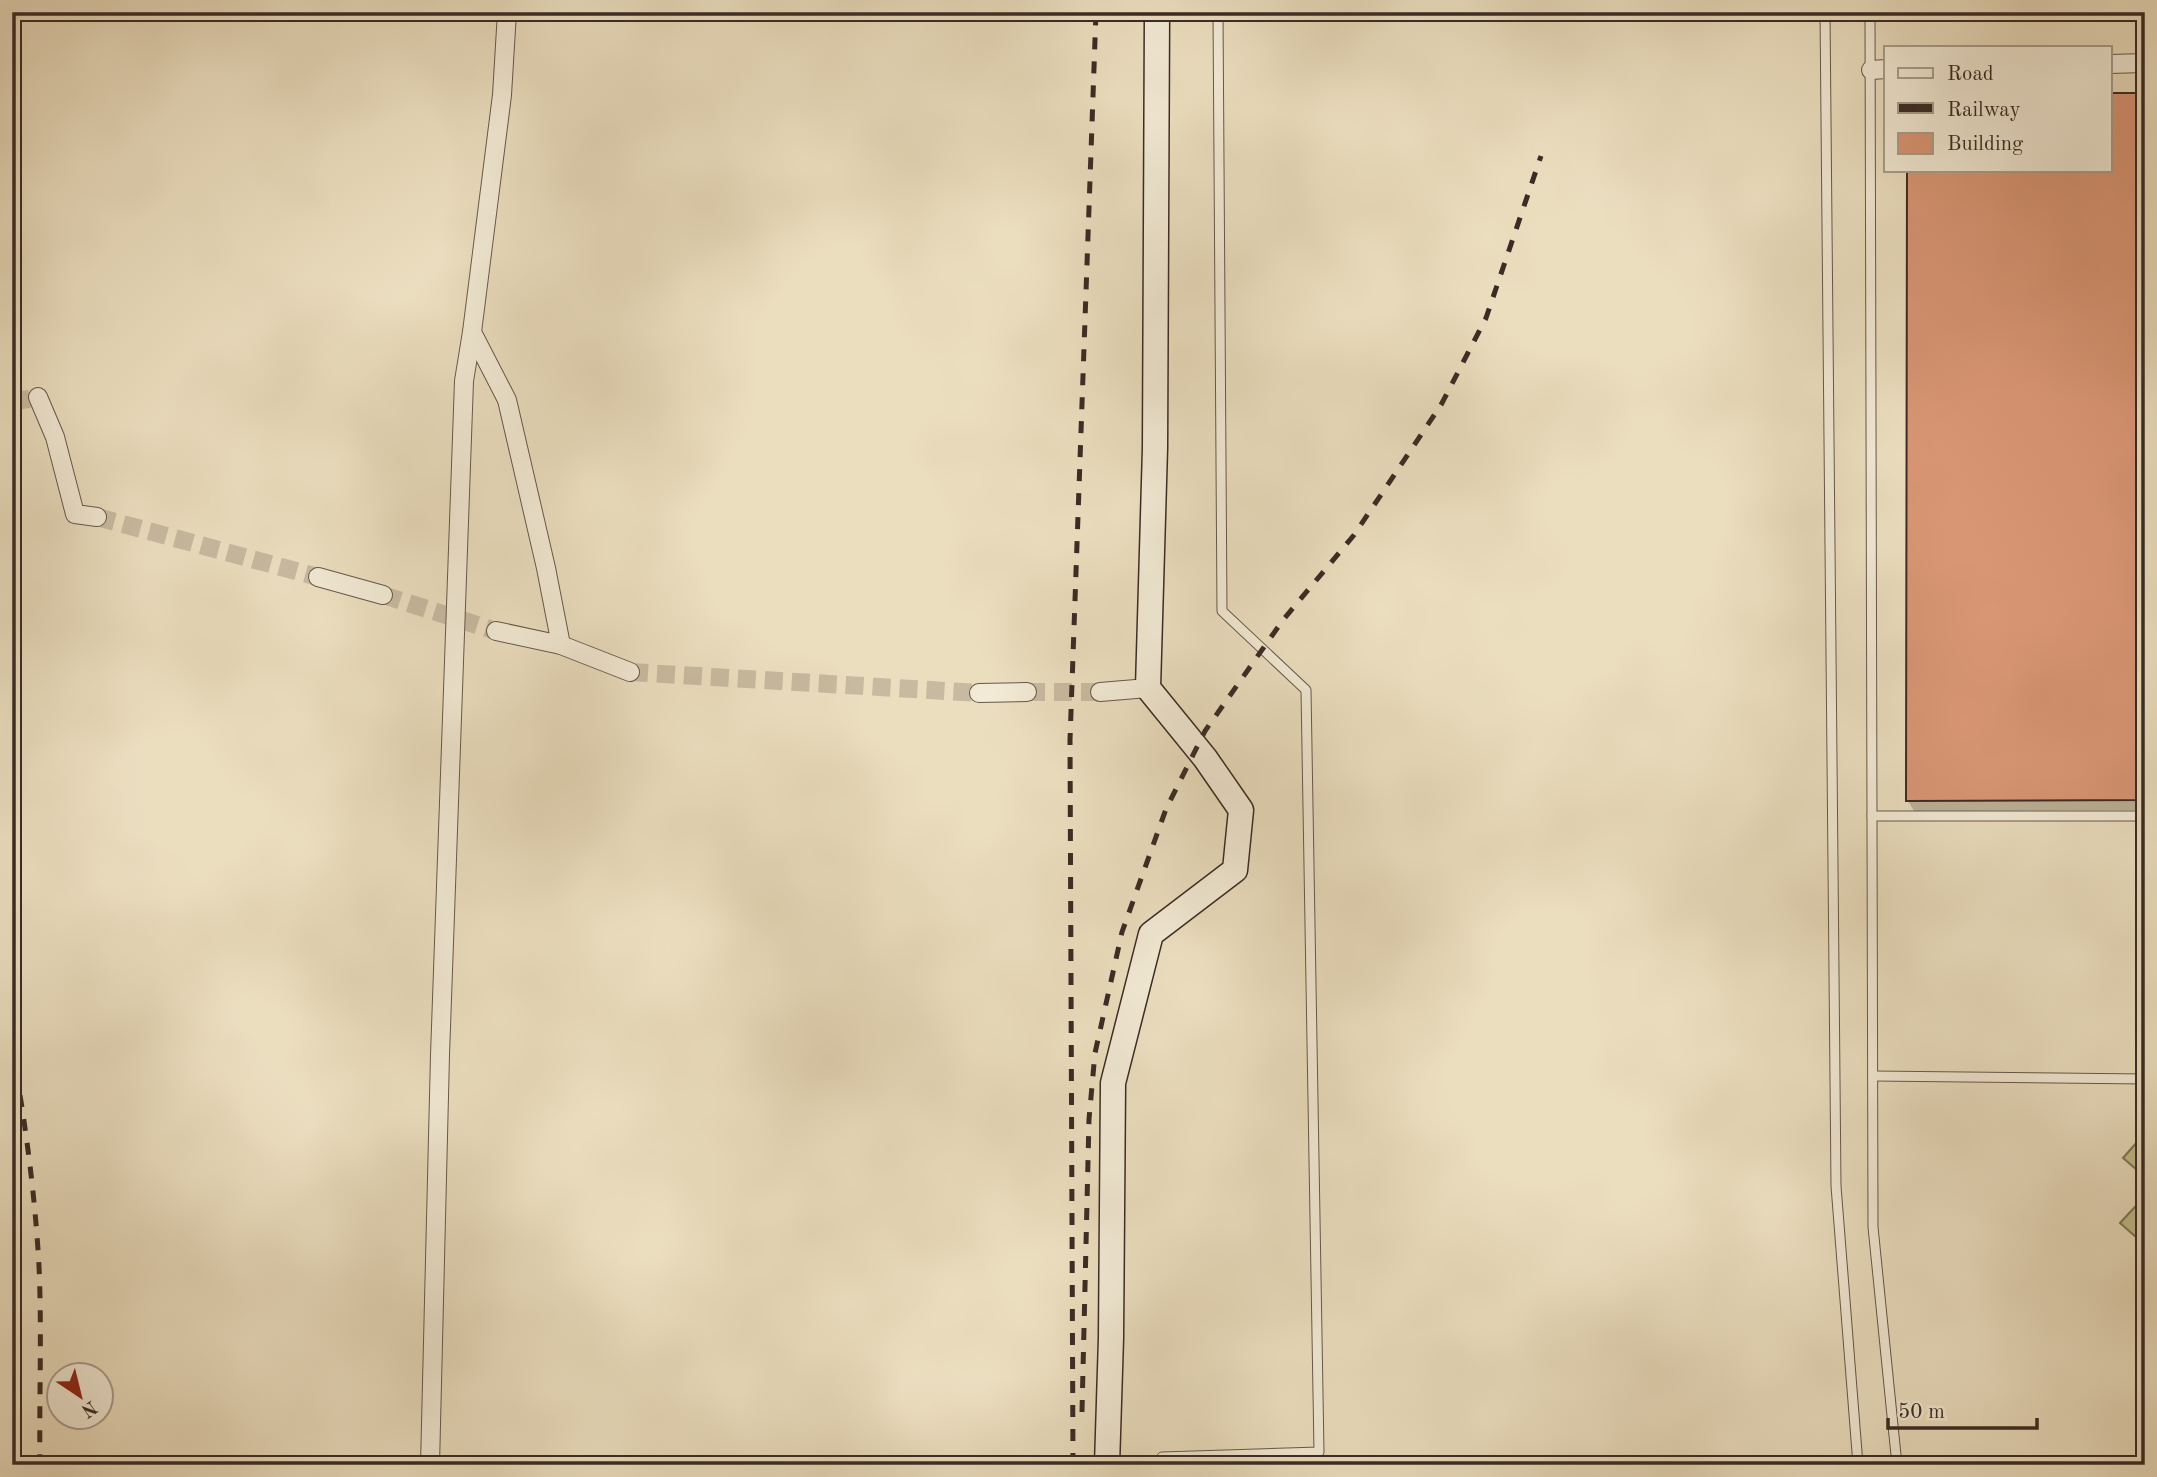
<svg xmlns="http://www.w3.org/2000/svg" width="2157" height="1477" font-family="'Old Standard TT',serif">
  <rect width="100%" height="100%" fill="#ebdebf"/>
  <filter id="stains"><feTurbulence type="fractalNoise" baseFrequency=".00286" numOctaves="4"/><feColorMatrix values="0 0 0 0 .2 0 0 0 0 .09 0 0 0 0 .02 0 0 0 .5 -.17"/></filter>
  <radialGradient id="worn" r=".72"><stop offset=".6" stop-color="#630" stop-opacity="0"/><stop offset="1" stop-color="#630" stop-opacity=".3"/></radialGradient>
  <g fill="#c0bf8c" stroke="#7d7558" stroke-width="2">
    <path d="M2145 1133V1177L2123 1158Z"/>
    <path d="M2145 1196V1245L2120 1223Z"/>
  </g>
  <path fill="#0003" d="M2110 95H2145V810L1914 811 1908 801 1909 170H2110Z"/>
  <path fill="#d99675" stroke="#3a2b25" stroke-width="2" d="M2110 93H2145V800L1906 801 1907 170H2110Z"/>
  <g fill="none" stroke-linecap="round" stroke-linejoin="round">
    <g stroke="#c8baa0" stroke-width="18" stroke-dasharray="18 9" stroke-linecap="butt">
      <path d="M12 402 38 397"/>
      <path d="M97 517 318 577"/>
      <path d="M383 595 496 631"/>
      <path d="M630 672 979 693"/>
      <path d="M1027 692H1100"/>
    </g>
    <g stroke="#66584c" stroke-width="11">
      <g id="lane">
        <path d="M1825 12 1836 1186 1858 1465"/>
        <path d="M1870 12 1873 1227 1897 1465"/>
        <path d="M1872 816H2145"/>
        <path d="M1873 1076 2145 1079"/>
        <path d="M1162 1465V1457L1319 1452 1306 690 1222 611 1218 12"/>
      </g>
    </g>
    <g stroke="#66584c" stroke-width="20">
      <g id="street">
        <path d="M507 12 502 95 472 332 507 400 546 568 561 645"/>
        <path d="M2110 64 2145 63"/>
        <path d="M1871 70 1886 69"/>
        <path d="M38 397 55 437 75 514 97 517"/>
        <path d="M318 577 383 595"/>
        <path d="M496 631 561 645 630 672"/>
        <path d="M1100 692 1148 688"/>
        <path d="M979 693 1027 692"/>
        <path d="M430 1465 440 1055 464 381 472 332"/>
      </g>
    </g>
    <g stroke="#3a2b25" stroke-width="27">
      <path id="secondary" d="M1107 1465 1111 1338 1113 1083 1151 934 1235 870 1241 810 1205 758 1148 688 1155 448 1157 12"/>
    </g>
    <use href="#lane" stroke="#f2ead5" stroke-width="9"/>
    <use href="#street" stroke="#f2ead5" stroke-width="18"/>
    <use href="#secondary" stroke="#f2ead5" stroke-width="24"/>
    <g stroke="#3a2b25" stroke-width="5" stroke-dasharray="12 12" stroke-linecap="butt">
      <path d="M12 1048C25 1120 35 1193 39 1266 42 1333 39 1399 40 1465"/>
      <path d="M1082 1412 1089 1119 1095 1053 1122 932 1166 809 1205 731 1283 620 1354 535 1441 405 1486 318 1541 156"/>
      <path d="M1073 1465 1070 740 1096 12"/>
    </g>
  </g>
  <rect width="2157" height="1477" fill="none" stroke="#ebdebf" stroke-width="42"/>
  <rect x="14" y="14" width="2129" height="1449" fill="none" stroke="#3a2b25" stroke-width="3.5"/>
  <rect x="21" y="21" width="2115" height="1435" fill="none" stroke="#3a2b25" stroke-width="2"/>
  <rect x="1884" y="46" width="228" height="126" fill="#f2ead5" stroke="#a89e8f" stroke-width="2"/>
  <rect x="1898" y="68" width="35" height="10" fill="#f2ead5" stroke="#a89e8f" stroke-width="2"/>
  <text x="1947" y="80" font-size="21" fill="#3a2b25">Road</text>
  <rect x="1898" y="103" width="35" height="10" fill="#3a2b25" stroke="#a89e8f" stroke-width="2"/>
  <text x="1947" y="116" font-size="21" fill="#3a2b25">Railway</text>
  <rect x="1898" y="133" width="35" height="21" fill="#d99675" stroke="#a89e8f" stroke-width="2"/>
  <text x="1947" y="150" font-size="21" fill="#3a2b25">Building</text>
  <g transform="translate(80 1396) rotate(145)"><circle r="33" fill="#f2ead5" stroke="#a89e8f" stroke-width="2"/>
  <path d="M0-5L12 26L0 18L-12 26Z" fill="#8f2418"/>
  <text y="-10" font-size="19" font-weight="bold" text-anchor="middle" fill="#3a2b25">N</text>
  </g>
  <path d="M1888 1418v10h149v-10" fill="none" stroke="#3a2b25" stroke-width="3.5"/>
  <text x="1898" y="1418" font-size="21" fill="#3a2b25" stroke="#f2ead5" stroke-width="5" paint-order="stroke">50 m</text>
  <rect width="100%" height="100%" filter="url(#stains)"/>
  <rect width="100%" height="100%" fill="url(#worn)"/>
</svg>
